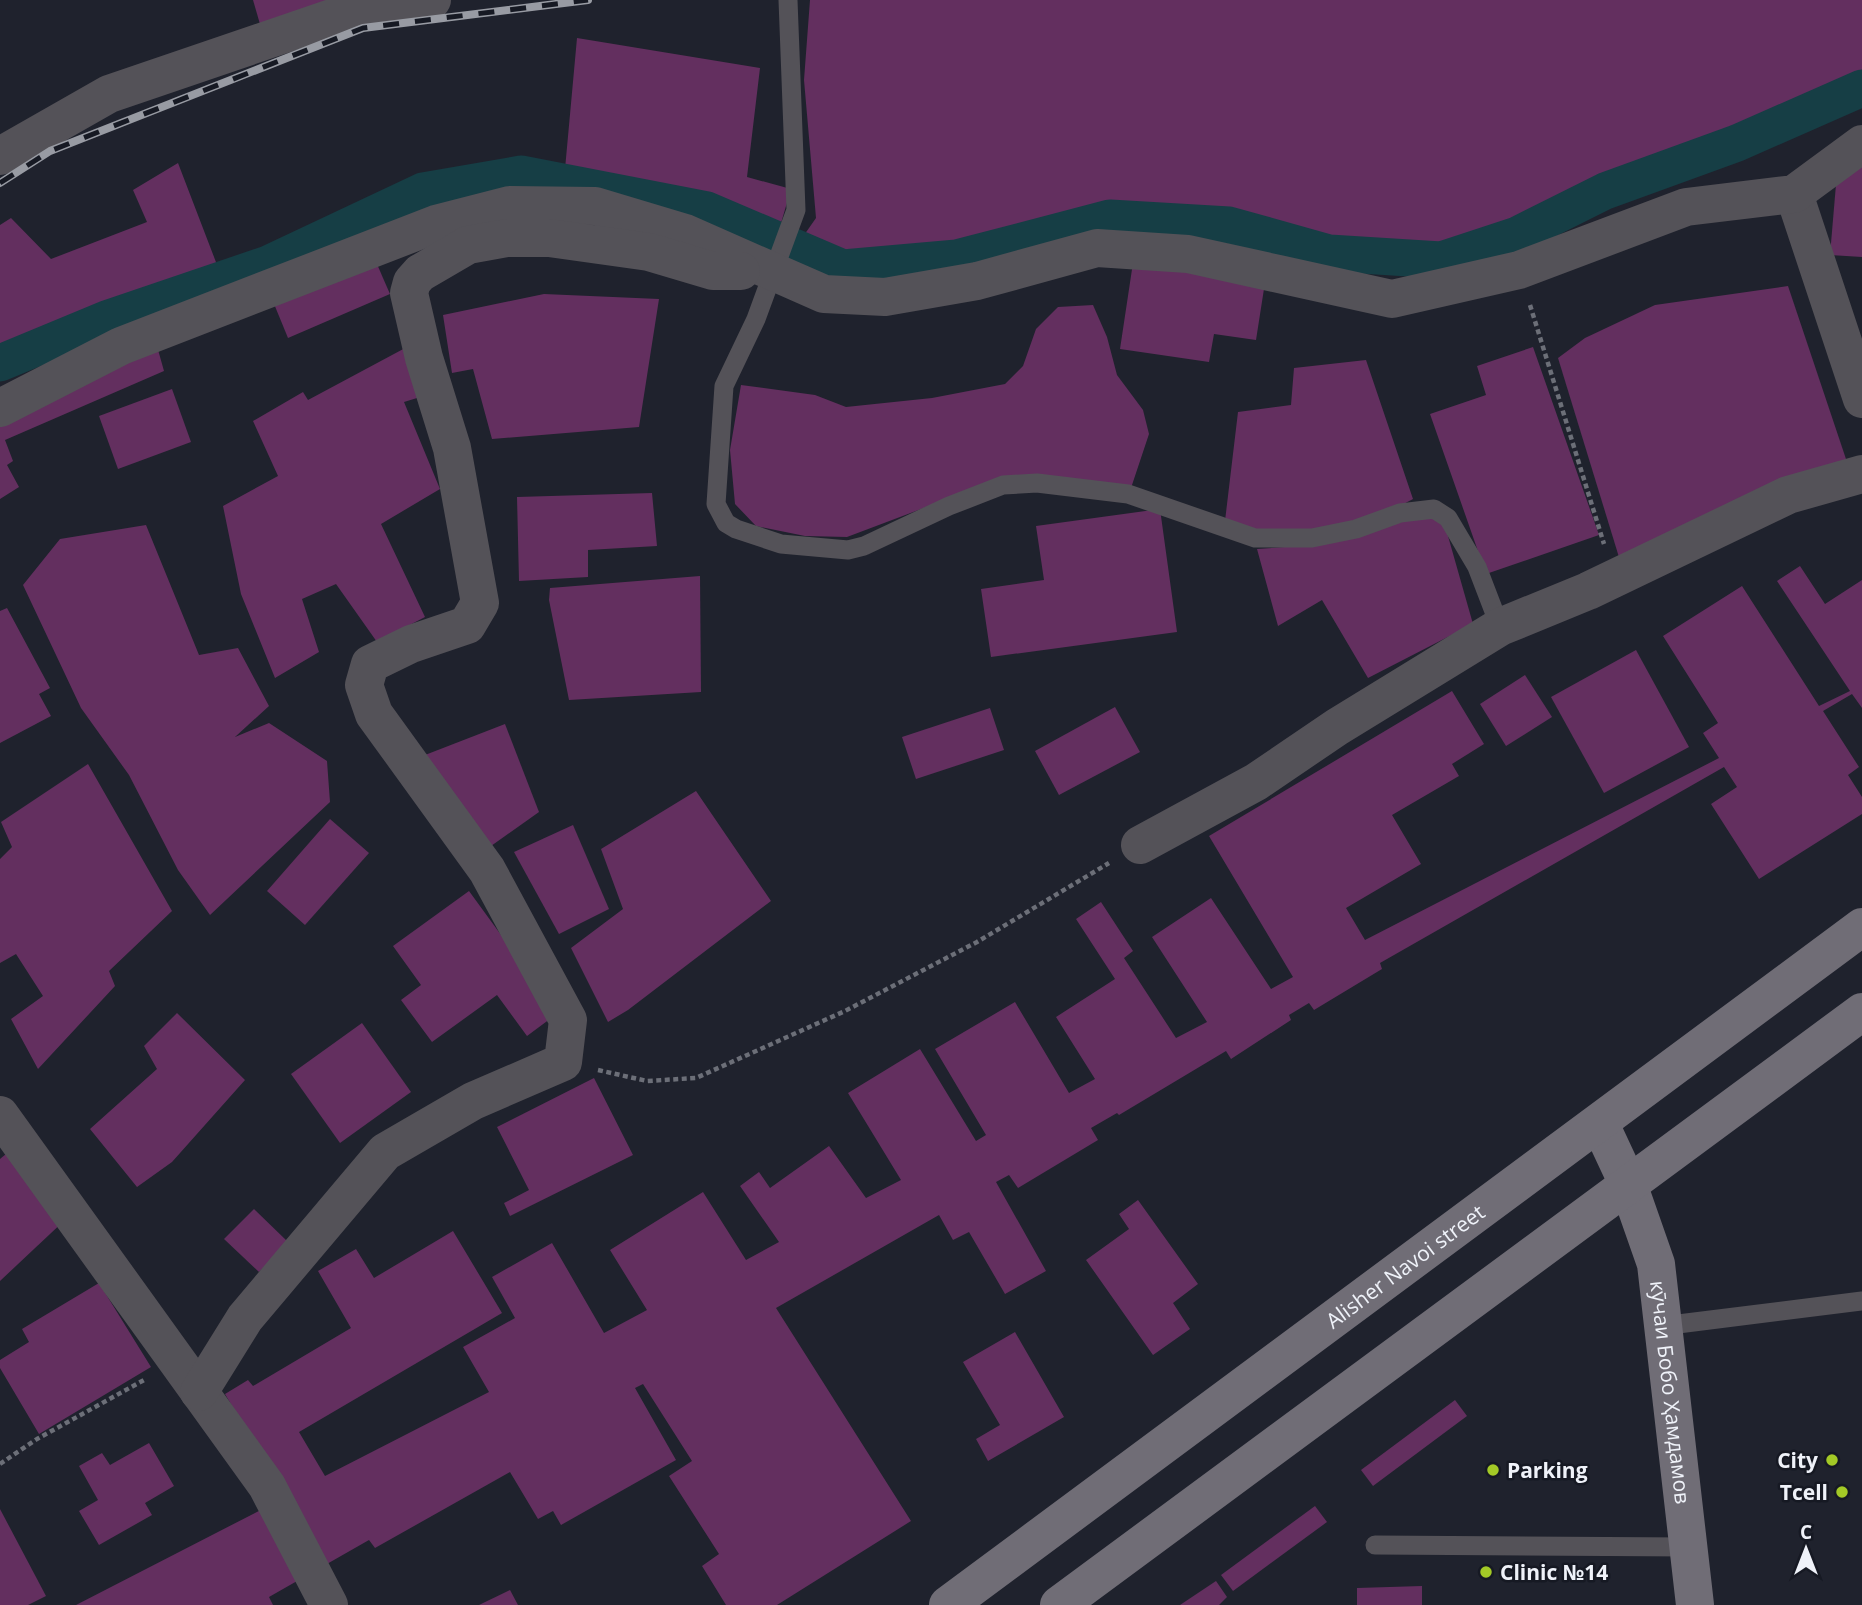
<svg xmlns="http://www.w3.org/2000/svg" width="1862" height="1605" font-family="'Open Sans',sans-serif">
  <rect width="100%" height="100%" fill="#1f222d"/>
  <g fill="#632f5f">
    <path d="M253 0H331L262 31Z"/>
    <path d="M810 0H1862V75L1601 182 1508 225 1436 251 1333 241 1228 216 1105 209 959 250 847 258 802 238 816 218 804 80Z"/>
    <path d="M577 38 760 68 747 177 791 189 779 230 707 201 565 169Z"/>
    <path d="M1839 149 1862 150V257L1830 255Z"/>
    <path d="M178 163 219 270 23 339 0 352V225L11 218 51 259 147 222 133 190Z"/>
    <path d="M373 255 390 294 288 338 272 299Z"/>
    <path d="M1134 256 1266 276 1256 340 1214 334 1209 362 1120 349Z"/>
    <path d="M1788 286 1848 465 1622 567 1558 358 1585 338 1655 305Z"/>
    <path d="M544 294 659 299 639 427 492 439 473 369 452 373 443 315Z"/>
    <path d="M1093 305 1107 337 1117 375 1143 410 1149 434 1131 488 1046 476 953 497 847 537 805 536 756 526 735 504 730 450 741 385 815 395 846 407 932 398 1005 384 1023 366 1036 329 1058 307Z"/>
    <path d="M155 339 164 371 5 440 13 461 7 465 19 487 0 499V412Z"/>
    <path d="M407 347 430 394 404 402 440 489 381 524 425 617 377 642 336 584 302 599 319 652 275 678 241 594 223 506 278 476 253 421 303 392 308 400Z"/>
    <path d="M1533 347 1599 535 1486 574 1430 414 1486 395 1477 366Z"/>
    <path d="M1366 360 1413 499 1362 526 1256 533 1225 521 1238 412 1291 405 1294 368Z"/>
    <path d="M172 389 191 442 118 469 99 416Z"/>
    <path d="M652 493 657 546 588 550V577L519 581 517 497Z"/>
    <path d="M1160 509 1177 632 991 657 981 589 1044 580 1036 526Z"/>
    <path d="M1435 513 1446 529 1473 624 1368 678 1322 600 1278 626 1257 549 1314 545Z"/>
    <path d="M146 525 199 655 238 648 269 706 235 737 269 723 327 761 330 802 210 915 178 870 129 775 81 708 23 585 60 539Z"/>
    <path d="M1800 566 1825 604 1862 580V708L1852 694 1823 711 1859 767 1848 775 1862 797V814L1759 879 1711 804 1737 787 1724 767 1380 963 1382 969 1314 1010 1309 1003 1289 1015 1291 1020 1231 1059 1226 1051 1119 1115 1117 1113 1091 1128 1098 1140 1018 1188 1009 1175 996 1182 1046 1271 1005 1294 969 1232 953 1240 939 1215 776 1308 911 1521 777 1605H726L702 1566 719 1554 669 1476 692 1461 643 1384 635 1388 676 1460 561 1525 553 1511 538 1519 510 1472 375 1548 369 1540 269 1597 273 1605H76L286 1497 225 1394 248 1380 253 1386 351 1328 318 1271 356 1249 374 1278 453 1231 502 1313 299 1432 325 1476 489 1392 463 1347 515 1318 492 1277 552 1243 604 1333 647 1310 610 1250 703 1192 746 1260 779 1242 740 1186 759 1172 770 1188 829 1146 866 1198 901 1180 848 1093 920 1049 976 1141 986 1135 935 1049 1015 1002 1069 1093 1095 1079 1056 1017 1115 979 1076 919 1101 902 1133 951 1124 958 1176 1038 1207 1022 1152 937 1211 898 1271 989 1293 977 1209 836 1452 691 1484 744 1452 764 1459 776 1392 815 1421 864 1346 908 1365 940 1719 758 1703 733 1718 723 1663 636 1742 586 1819 706 1850 691 1777 581Z"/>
    <path d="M700 576 701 692 569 700 549 600 550 588Z"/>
    <path d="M7 608 50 688 39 694 51 716 0 743V611Z"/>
    <path d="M1636 650 1689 747 1604 793 1551 697Z"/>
    <path d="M1525 675 1552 717 1506 746 1480 704Z"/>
    <path d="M1115 707 1140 752 1059 795 1035 751Z"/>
    <path d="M990 708 1004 750 916 779 902 737Z"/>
    <path d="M505 724 539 812 484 851 425 755Z"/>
    <path d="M88 764 172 911 109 971 115 986 38 1069 11 1019 43 996 16 954 0 963V859L12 847 1 822Z"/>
    <path d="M696 791 771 901 628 1010 608 1022 571 948 623 909 601 849Z"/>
    <path d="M330 819 369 853 305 925 267 891Z"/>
    <path d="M573 825 609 909 559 934 514 852Z"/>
    <path d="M469 891 558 1013 527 1036 497 995 432 1042 401 1000 421 985 393 946Z"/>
    <path d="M177 1013 245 1080 172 1162 137 1187 90 1129 157 1069 144 1046Z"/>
    <path d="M362 1023 411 1092 340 1143 291 1074Z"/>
    <path d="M594 1078 633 1155 510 1216 504 1203 529 1190 497 1127Z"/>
    <path d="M6 1154 67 1218 0 1281V1159Z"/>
    <path d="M1138 1200 1198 1284 1173 1303 1190 1329 1153 1355 1086 1260 1129 1229 1119 1214Z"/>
    <path d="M254 1209 288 1242 259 1272 224 1239Z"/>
    <path d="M99 1283 151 1367 39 1434 0 1368V1360L29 1342 22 1329Z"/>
    <path d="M1015 1332 1064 1417 988 1461 976 1439 1000 1425 963 1362Z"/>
    <path d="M1455 1400 1467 1416 1373 1486 1361 1470Z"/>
    <path d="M149 1443 174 1486 145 1503 152 1515 99 1545 79 1511 98 1500 79 1466 102 1453 110 1465Z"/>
    <path d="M1315 1506 1327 1522 1233 1591 1221 1575Z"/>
    <path d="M0 1509 46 1596 28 1605H0Z"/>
    <path d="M1216 1581 1227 1597 1219 1605H1180Z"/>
    <path d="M1422 1586V1605H1357V1588Z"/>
    <path d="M510 1590 518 1605H479Z"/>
  </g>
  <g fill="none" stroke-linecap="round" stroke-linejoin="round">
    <path stroke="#163e45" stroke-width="37" d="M0 363 106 319 268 264 423 191 521 174 707 210 843 268 957 258 1110 218 1229 225 1329 253 1441 260 1517 235 1605 191 1737 143 1862 88"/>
    <g stroke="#6c6f78" stroke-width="4.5" stroke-dasharray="5 3.5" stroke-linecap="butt">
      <path d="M1530 305 1604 544"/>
      <path d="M598 1070 647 1081 696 1078 845 1011 977 942 1109 863"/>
      <path d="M0 1464 37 1439 144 1380"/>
    </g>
    <g stroke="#545258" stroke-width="19">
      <path d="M788 0 796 210 756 319 724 386 716 504 726 523 736 529 781 544 848 550 864 546 949 506 1003 485 1037 483 1128 494 1255 538H1312L1356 529 1400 513 1434 509 1448 518 1477 567 1500 627"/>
      <path d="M1662 1326 1862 1301"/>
      <path d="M1375 1545 1688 1547"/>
    </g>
    <g stroke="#545258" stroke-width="38">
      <path d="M0 156 109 94 358 9 432 0"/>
      <path d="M1794 194 1862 399"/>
      <path d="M0 408 121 346 436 224 510 205 595 206 685 233 824 294 885 297 977 281 1097 248 1188 254 1392 299 1519 270 1686 207 1794 194 1862 144"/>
      <path d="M1140 845 1256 782 1337 727 1500 627 1588 591 1788 495 1862 474"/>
      <path d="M0 1115 267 1486 329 1605"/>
      <path d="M199 1392 245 1318 385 1152 473 1101 563 1062 568 1020 487 870 374 714 364 685 370 664 411 644 467 625 480 603 452 448 424 358 409 293 412 282 420 273 468 245 507 238H549L649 252 713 271H741"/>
    </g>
    <g stroke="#706d76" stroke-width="38">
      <path id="s1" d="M1600 1124 1628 1184 1656 1264 1695 1605"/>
      <path id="s2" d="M948 1605 1862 927"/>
      <path d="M1059 1605 1862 1012"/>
    </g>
    <g stroke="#989ba3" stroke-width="8">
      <path id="rail" d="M0 183 50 151 363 28 588 0"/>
    </g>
    <use href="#rail" stroke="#161923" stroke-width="5" stroke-dasharray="16" stroke-linecap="butt"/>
  </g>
  <g fill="#a3c926" stroke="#161923" stroke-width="2.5">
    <circle cx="1832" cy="1460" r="7"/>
    <circle cx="1493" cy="1470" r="7"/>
    <circle cx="1842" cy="1492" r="7"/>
    <circle cx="1486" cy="1572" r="7"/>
  </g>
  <g text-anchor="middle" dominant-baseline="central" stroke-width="5" stroke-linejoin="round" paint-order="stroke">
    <g font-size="21" fill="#eff2f9" stroke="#161923">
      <text stroke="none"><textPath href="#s2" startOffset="569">Alisher Navoi street</textPath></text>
      <text stroke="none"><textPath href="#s1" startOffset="280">кӯчаи Бобо Ҳамдамов</textPath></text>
    </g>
    <g font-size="21" font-weight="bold" fill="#eff2f9" stroke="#161923" text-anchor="end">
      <text x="1818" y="1460">City</text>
      <text x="1507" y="1470" text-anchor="start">Parking</text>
      <text x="1828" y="1492">Tcell</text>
      <text x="1500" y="1572" text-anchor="start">Clinic №14</text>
    </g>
  </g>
  <g transform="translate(1806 1549)" stroke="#161923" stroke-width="5" paint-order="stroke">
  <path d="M0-5L12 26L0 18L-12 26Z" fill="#eff2f9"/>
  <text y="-10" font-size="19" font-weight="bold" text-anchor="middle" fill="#eff2f9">С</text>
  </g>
</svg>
